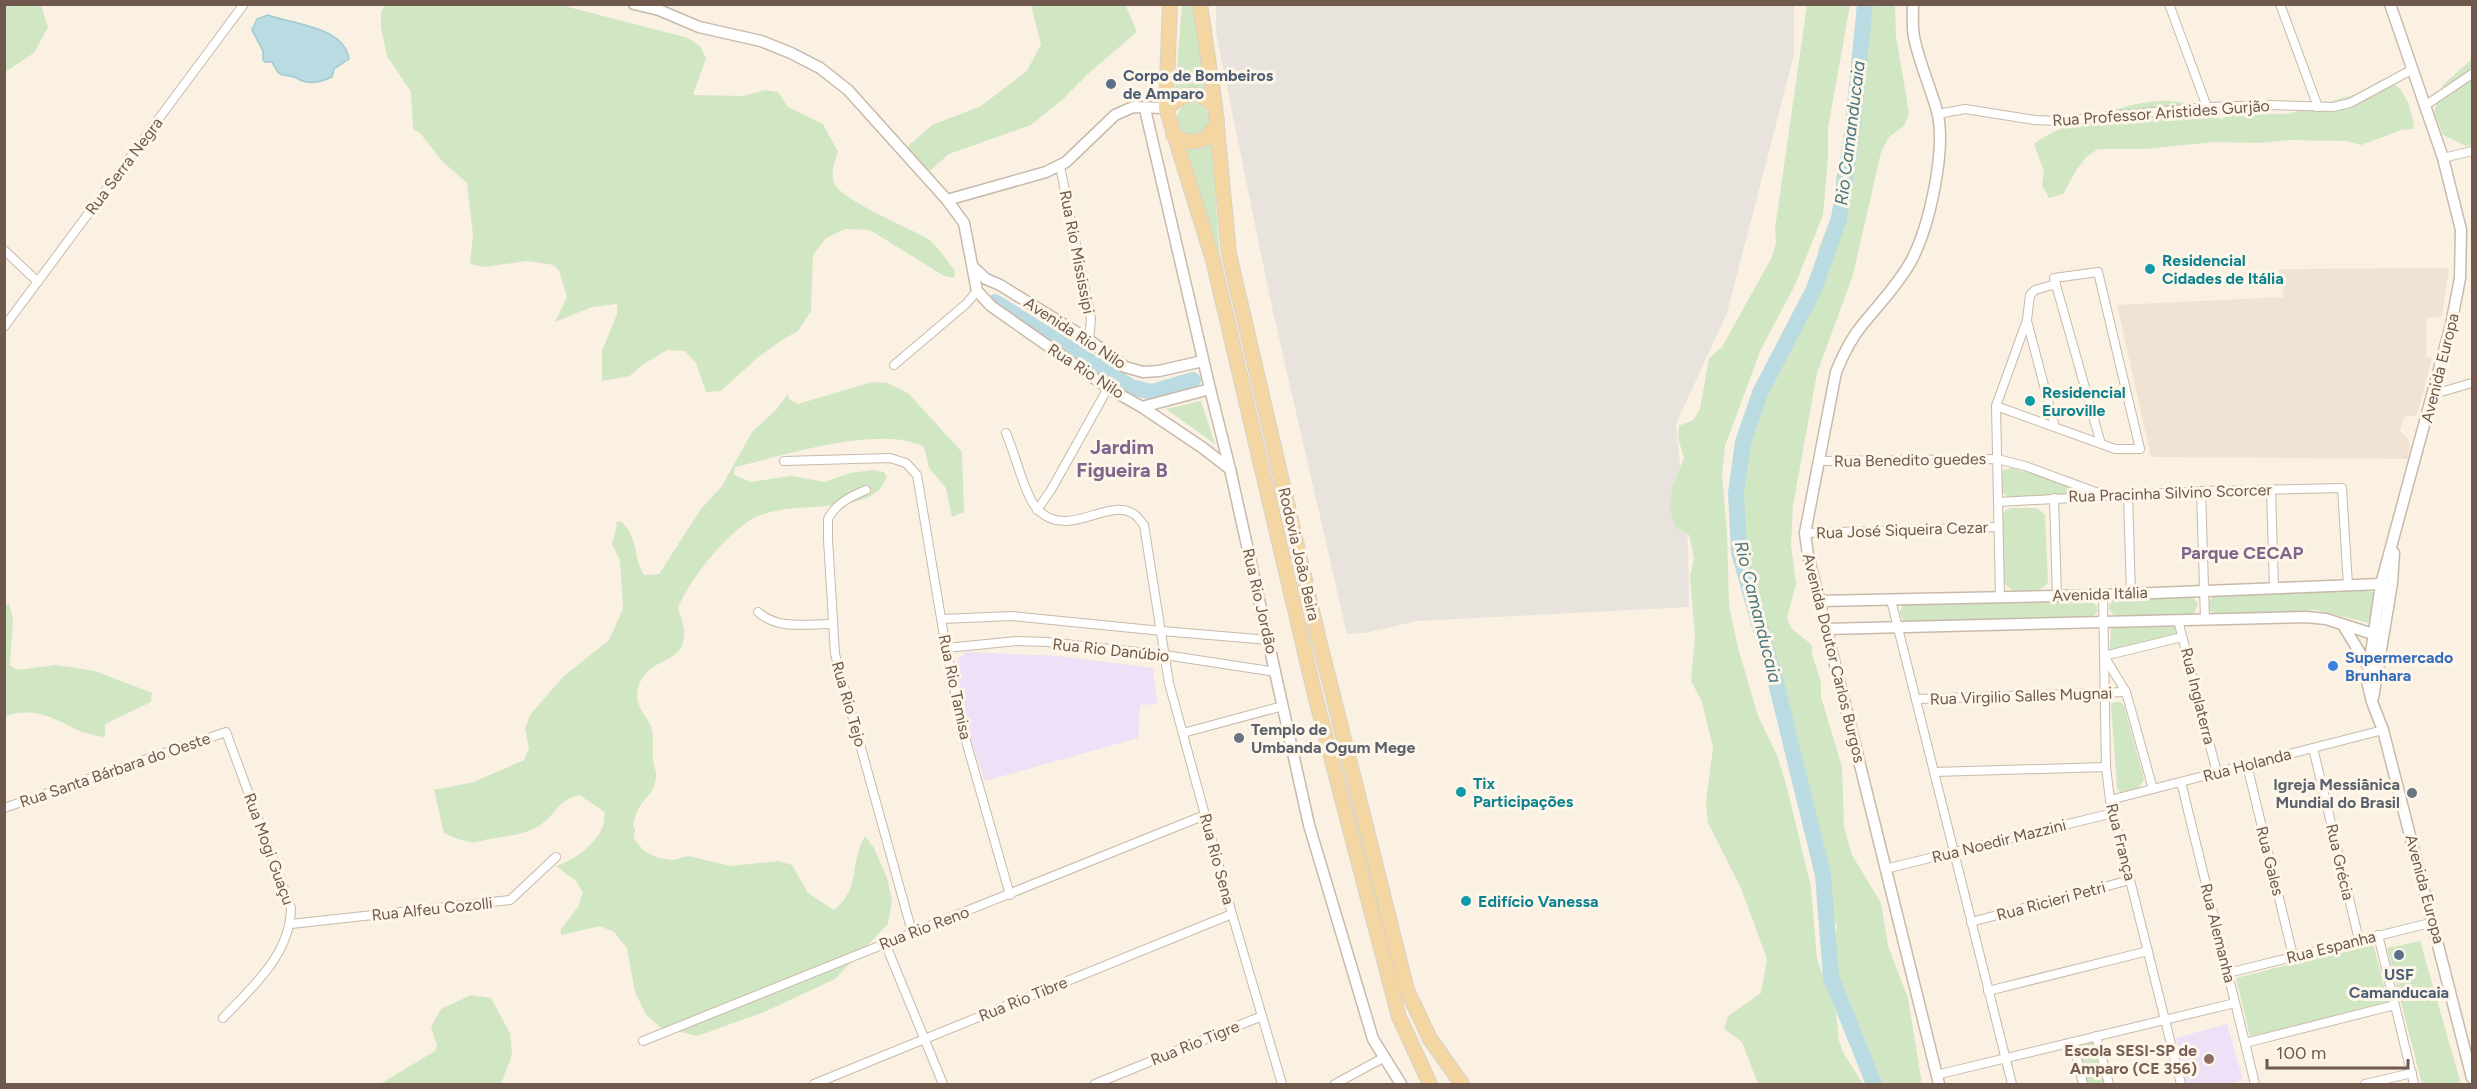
<svg xmlns="http://www.w3.org/2000/svg" width="2477" height="1089" font-family="Figtree,sans-serif">
  <rect width="100%" height="100%" fill="#faf1e3"/>
  <path fill="#f1e3d3" d="M2449 268 2442 316 2427 318 2426 357 2432 358 2417 415 2404 417 2400 431 2408 439 2410 447 2408 459 2151 457 2117 305 2284 297 2278 269Z"/>
  <path fill="#e9e3de" d="M1216 5H1794V55L1727 313 1676 424 1688 544 1689 607 1417 621 1365 633 1347 634 1271 303 1216 33Z"/>
  <g fill="#eee0f6">
    <path d="M966 652 1059 656 1153 668 1157 704 1140 705 1138 738 985 781 965 722 955 679 958 660Z"/>
    <path d="M2227 1024 2243 1080 2228 1084H2187L2176 1038Z"/>
  </g>
  <g fill="#d1e6c3">
    <path d="M557 4 688 38 700 46 706 58 693 95 744 96 765 90 778 92 788 107 823 124 838 152C834 162 831 173 834 183 840 199 908 228 925 237 936 243 947 261 955 271L954 278 944 276 870 230 845 229 826 238 813 255 811 311 798 331 782 340 757 358 721 391 706 392 696 363 685 351 667 350 642 365 630 376 602 381V351L617 314V304L592 307 555 322 567 297 559 271 554 265 527 261 484 267 470 264 473 235 467 183 443 162 420 133 413 129 411 92 387 56 381 27V12L385 5Z"/>
    <path d="M1125 4 1137 32 1091 71 1061 101 1031 125 949 154 931 170 921 168 906 148 932 125 981 106 1027 71 1041 44 1031 5Z"/>
    <path d="M4 5H41L48 27 34 53 5 72Z"/>
    <path d="M1182 5H1194L1207 91C1195 85 1186 87 1175 92Z"/>
    <path d="M1807 5H1850L1828 128V157L1823 215 1795 285 1761 349 1725 446 1722 474 1727 532 1729 605 1738 648 1758 716 1777 755 1787 788 1811 887 1817 959 1836 1012 1839 1041 1844 1054 1863 1084H1758L1742 1042 1724 1029 1728 1016 1761 993 1767 959 1741 888 1708 823 1706 802 1713 748 1702 702 1691 681 1695 637 1690 577 1694 558 1689 535 1675 526 1670 510 1672 488 1684 458 1678 438 1679 426 1693 420 1700 409 1709 358 1722 347 1771 259 1776 244 1775 229Z"/>
    <path d="M1863 5H1895L1896 36 1909 113 1904 126 1889 137 1881 152 1853 275 1817 373 1793 506 1791 545 1796 584 1787 618 1792 629 1812 645V654L1821 682V697L1842 767 1844 827 1852 855 1881 903 1888 946 1908 998 1922 1084H1878L1856 1025 1841 998 1837 985 1834 941 1837 927 1828 897 1796 733 1780 693 1767 652 1762 622 1746 583 1736 511 1742 436 1746 421 1772 369 1776 355 1811 291 1819 248 1835 207 1836 178 1858 93V35Z"/>
    <path d="M2472 59V145L2466 146 2443 135 2434 112 2443 85Z"/>
    <path d="M2381 80C2385 81 2391 82 2395 85 2406 92 2414 116 2414 129L2401 130 2361 145 2346 141 2287 140 2259 143 2215 142 2143 149H2098L2086 157 2077 169 2063 194 2049 198 2042 185 2044 171 2034 144C2059 124 2139 98 2171 101 2178 102 2191 103 2198 107 2210 113 2205 116 2222 119L2246 101 2258 110 2272 114H2288L2356 94Z"/>
    <circle cx="1193" cy="119" r="16"/>
    <path d="M1211 143 1220 256 1183 147C1195 150 1201 151 1211 143Z"/>
    <path d="M872 382 887 383 908 393 962 452 964 512 952 517 946 488 929 468 924 447C881 424 783 456 735 467L734 475 751 482 791 476 825 482 850 473 874 470 884 472 887 477C884 482 881 489 877 492 844 515 792 500 756 517 729 530 689 579 678 608 702 671 649 649 638 688 633 708 650 717 652 730 654 739 652 749 653 758 653 763 655 767 656 772 657 793 644 796 637 812 635 816 634 821 633 825L635 829 634 839 644 851 658 858 673 860 688 856 731 866 778 861 792 865 808 893 834 910C862 887 848 866 865 836L874 848 887 878 892 900 888 924 835 979 764 1012 697 1036 660 1027 646 1015 635 992 627 948 614 932 600 926 561 935V929L578 907 583 893 576 881 556 866C572 862 597 844 603 826 604 822 604 816 605 812L579 795C556 802 559 810 543 823 528 835 507 836 489 839 483 840 477 843 471 842 461 841 453 837 444 833L434 790 474 782 524 760 529 748 525 728 530 715 563 677 609 640 623 609 620 561 612 544 617 525 615 523 621 521C641 543 631 553 644 575L659 574 701 509 722 486 752 432 776 410 788 394 789 399 798 404Z"/>
    <path d="M1201 401 1215 444 1166 409Z"/>
    <path d="M2012 468 2069 485 2073 489 2071 494 2009 498 2000 490 2001 474 2005 469Z"/>
    <path d="M2010 508H2037L2045 515 2048 582C2040 595 2013 596 2004 583L2002 516 2005 511Z"/>
    <path d="M2368 590 2376 594 2373 619 2369 623 2316 610 2218 616 2208 609 2207 604 2215 595Z"/>
    <path d="M2192 596 2198 604 2194 614 2114 616 2109 609 2110 603 2115 599Z"/>
    <path d="M2089 599 2097 606V612L2090 618 1905 623 1899 613 1904 604Z"/>
    <path d="M9 604 13 619 10 665 17 670 56 665 95 671 152 693 151 702 105 724V737C64 733 50 702 5 716L4 607Z"/>
    <path d="M2175 627 2176 636 2110 651 2111 628Z"/>
    <path d="M2115 702H2120L2124 706 2144 779 2139 788 2120 792 2117 788 2111 704Z"/>
    <path d="M2420 941 2461 1084H2422L2387 948Z"/>
    <path d="M2373 943 2388 1002 2250 1037 2236 978Z"/>
    <path d="M471 995 491 998 510 1033 512 1055 501 1084H380L435 1051 437 1045 431 1027 441 1009Z"/>
    <path d="M2094 1040 2105 1084H2087L2077 1045Z"/>
  </g>
  <path fill="#badbe1" stroke="#a1cad2" stroke-width="1.5" d="M268 15C291 24 344 26 349 59L334 69 332 77C323 81 312 85 303 81 298 80 298 78 294 77 278 73 281 79 272 62H265L263 60V51L252 30 257 19Z"/>
  <g fill="none" stroke-linecap="round" stroke-linejoin="round">
    <g stroke="#badbe1" stroke-width="16">
      <path d="M1865 4 1853 126 1839 219 1814 289 1760 393 1743 442 1736 493 1739 552 1776 683 1823 875 1831 977 1874 1084"/>
      <path d="M995 302 1131 387 1152 392 1193 380"/>
    </g>
    <g stroke="#c9b9ab" stroke-width="10">
      <g id="minor">
        <path d="M2169 4 2207 107"/>
        <path d="M2280 4 2318 107"/>
        <path d="M2426 105 2472 74"/>
        <path d="M1938 114 1965 109 2035 120 2059 121 2207 107 2270 105 2333 107 2350 103 2413 69"/>
        <path d="M2443 158 2472 151"/>
        <path d="M1060 166 1091 319 1089 340"/>
        <path d="M4 250 38 282"/>
        <path d="M2027 321 2055 427"/>
        <path d="M4 327 244 4"/>
        <path d="M894 365 966 304 977 291"/>
        <path d="M2434 394 2472 383"/>
        <path d="M1996 406 2115 449H2140L2098 272 2054 278 2101 444"/>
        <path d="M1006 433C1015 453 1025 497 1038 510 1069 541 1109 495 1135 515 1138 517 1141 522 1144 525L1169 683 1232 914 1282 1084"/>
        <path d="M784 461 890 458 906 463 917 475 946 648 962 727 1010 895"/>
        <path d="M1818 461 1997 459 2025 466 2101 494"/>
        <path d="M2271 489 2274 588"/>
        <path d="M866 490C850 497 836 503 828 519V539L835 654 912 932"/>
        <path d="M2201 491 2205 619"/>
        <path d="M2128 494 2131 594"/>
        <path d="M2054 498 2057 596"/>
        <path d="M1998 502 2201 491 2342 488 2348 585"/>
        <path d="M1037 510 1051 490 1108 388"/>
        <path d="M1805 533 1998 527"/>
        <path d="M2103 595 2106 767 2110 800 2181 1084"/>
        <path d="M2000 597 1996 406 2027 320 2030 295 2035 290 2056 284"/>
        <path d="M1891 600 2012 1084"/>
        <path d="M758 612C778 630 806 624 832 624"/>
        <path d="M941 619 1012 616 1162 631 1269 640"/>
        <path d="M2178 620 2217 773"/>
        <path d="M946 648 1017 641 1047 642 1165 655 1276 672"/>
        <path d="M1916 699 2126 692"/>
        <path d="M1183 733 1283 706"/>
        <path d="M2313 748 2359 940"/>
        <path d="M2247 765 2293 956"/>
        <path d="M1934 772 2106 767"/>
        <path d="M2181 782 2255 1084"/>
        <path d="M2153 789 2126 692 2104 656 2182 637"/>
        <path d="M2110 800 2383 730"/>
        <path d="M4 808 226 732 291 908C290 955 253 986 223 1018"/>
        <path d="M1885 869 2113 813"/>
        <path d="M1971 922 2130 880"/>
        <path d="M291 924 510 900 556 857"/>
        <path d="M2378 935 2414 1084"/>
        <path d="M885 943 943 1084"/>
        <path d="M2228 973 2434 922"/>
        <path d="M1988 991 2148 951"/>
        <path d="M2096 1036 2109 1084"/>
        <path d="M643 1041 1205 815"/>
        <path d="M2073 1042 2083 1084"/>
        <path d="M2245 1043 2395 1005"/>
        <path d="M1936 1075 2235 1003"/>
        <path d="M814 1084 1232 914"/>
        <path d="M1095 1084 1262 1016"/>
        <path d="M1335 1084 1383 1058"/>
        <path d="M2365 1084 2412 1073"/>
      </g>
    </g>
    <g stroke="#c9b9ab" stroke-width="13">
      <g id="tertiary">
        <path d="M634 4 659 10 699 27 761 41 791 53 820 68 848 90 947 200 964 223 977 291 991 306 1108 388 1142 407 1203 448 1230 469"/>
        <path d="M1913 4C1913 15 1912 26 1914 37 1919 62 1930 86 1937 111 1947 149 1929 229 1910 263 1897 286 1879 304 1863 324 1851 338 1843 355 1836 372L1805 533 1808 555 1939 1084"/>
        <path d="M2390 4 2443 158 2461 230 2460 278 2451 325 2381 584 2367 681 2372 702 2383 730 2472 1078"/>
        <path d="M1145 109 1210 389 1230 469 1309 825 1373 1039 1401 1084"/>
        <path d="M947 200 1046 172 1066 162 1115 115 1133 107 1166 108"/>
        <path d="M974 268 986 279 1000 285 1089 340 1125 367 1143 372 1159 371 1203 361"/>
        <path d="M1142 407 1210 389"/>
        <path d="M1819 601 2103 595 2381 584 2386 589 2388 607"/>
        <path d="M2343 625 2368 666"/>
        <path d="M1826 629 2306 617 2326 619 2373 634 2384 630"/>
        <path d="M2373 698 2392 583 2394 553"/>
      </g>
    </g>
    <g stroke="#d7d1cd" stroke-width="16">
      <g id="primary">
        <path d="M1170 4 1166 108 1213 260 1315 695 1399 1017 1430 1084"/>
        <path d="M1200 4 1215 106 1229 254 1318 636 1407 990 1430 1039 1462 1084"/>
        <path d="M1166 108C1186 94 1195 87 1215 106"/>
        <path d="M1173 135C1191 147 1211 143 1217 120"/>
      </g>
    </g>
    <use href="#minor" stroke="#fff" stroke-width="8"/>
    <use href="#tertiary" stroke="#fff" stroke-width="10"/>
    <use href="#primary" stroke="#f3d6a1" stroke-width="14"/>
  </g>
  <g fill="#5c6f8a" stroke="#fdf6e9" stroke-width="2">
    <circle cx="1111" cy="84" r="6"/>
    <circle cx="2399" cy="955" r="6"/>
  </g>
  <g fill="#0f9aa8" stroke="#fdf6e9" stroke-width="2">
    <circle cx="2150" cy="269" r="6"/>
    <circle cx="2030" cy="401" r="6"/>
    <circle cx="1461" cy="792" r="6"/>
    <circle cx="1466" cy="901" r="6"/>
  </g>
  <circle fill="#3f7fe0" stroke="#fdf6e9" stroke-width="2" cx="2333" cy="666" r="6"/>
  <g fill="#6b7280" stroke="#fdf6e9" stroke-width="2">
    <circle cx="1239" cy="738" r="6"/>
    <circle cx="2412" cy="793" r="6"/>
  </g>
  <circle fill="#8d6e63" stroke="#fdf6e9" stroke-width="2" cx="2209" cy="1059" r="6"/>
  <g text-anchor="middle" dominant-baseline="central" stroke-width="6" stroke-linejoin="round" paint-order="stroke">
    <g font-size="16" font-weight="bold" fill="#4e5e75" stroke="#fdf6e9" text-anchor="start">
      <text x="1123" y="75">Corpo de Bombeiros<tspan x="1123" dy="18">de Amparo</tspan></text>
      <text x="2399" y="974" text-anchor="middle">USF<tspan x="2399" dy="18">Camanducaia</tspan></text>
    </g>
    <g font-size="16" fill="#6f594c" stroke="#fdf6e9">
      <text transform="translate(2161 113) rotate(-4)">Rua Professor Aristides Gurjão</text>
      <text transform="translate(124 166) rotate(-53)">Rua Serra Negra</text>
      <text transform="translate(1077 252) rotate(79)">Rua Rio Mississipi</text>
      <text transform="translate(1075 333) rotate(33)">Avenida Rio Nilo</text>
      <text transform="translate(2440 368) rotate(-76)">Avenida Europa</text>
      <text transform="translate(1086 371) rotate(33)">Rua Rio Nilo</text>
      <text transform="translate(1910 460) rotate(-1)">Rua Benedito guedes</text>
      <text transform="translate(2170 493) rotate(-2)">Rua Pracinha Silvino Scorcer</text>
      <text transform="translate(1902 530) rotate(-2)">Rua José Siqueira Cezar</text>
      <text transform="translate(1299 554) rotate(77)">Rodovia João Beira</text>
      <text transform="translate(2100 594) rotate(-2)">Avenida Itália</text>
      <text transform="translate(1260 601) rotate(77)">Rua Rio Jordão</text>
      <text transform="translate(1111 650) rotate(6)">Rua Rio Danúbio</text>
      <text transform="translate(1834 658) rotate(76)">Avenida Doutor Carlos Burgos</text>
      <text transform="translate(955 687) rotate(78)">Rua Rio Tamisa</text>
      <text transform="translate(2021 696) rotate(-2)">Rua Virgilio Salles Mugnai</text>
      <text transform="translate(2198 696) rotate(76)">Rua Inglaterra</text>
      <text transform="translate(849 704) rotate(74)">Rua Rio Tejo</text>
      <text transform="translate(2247 765) rotate(-15)">Rua Holanda</text>
      <text transform="translate(115 770) rotate(-19)">Rua Santa Bárbara do Oeste</text>
      <text transform="translate(1999 841) rotate(-14)">Rua Noedir Mazzini</text>
      <text transform="translate(2121 842) rotate(76)">Rua França</text>
      <text transform="translate(269 849) rotate(70)">Rua Mogi Guaçu</text>
      <text transform="translate(1217 859) rotate(75)">Rua Rio Sena</text>
      <text transform="translate(2270 861) rotate(76)">Rua Gales</text>
      <text transform="translate(2340 862) rotate(77)">Rua Grécia</text>
      <text transform="translate(2425 889) rotate(75)">Avenida Europa</text>
      <text transform="translate(2051 901) rotate(-15)">Rua Ricieri Petri</text>
      <text transform="translate(432 909) rotate(-6)">Rua Alfeu Cozolli</text>
      <text transform="translate(924 928) rotate(-21)">Rua Rio Reno</text>
      <text transform="translate(2218 933) rotate(76)">Rua Alemanha</text>
      <text transform="translate(2331 947) rotate(-14)">Rua Espanha</text>
      <text transform="translate(1023 999) rotate(-22)">Rua Rio Tibre</text>
      <text transform="translate(1195 1043) rotate(-22)">Rua Rio Tigre</text>
    </g>
    <g font-size="16" font-weight="bold" fill="#0d838f" stroke="#fdf6e9" text-anchor="start">
      <text x="2162" y="260">Residencial<tspan x="2162" dy="18">Cidades de Itália</tspan></text>
      <text x="2042" y="392">Residencial<tspan x="2042" dy="18">Euroville</tspan></text>
      <text x="1473" y="783">Tix<tspan x="1473" dy="18">Participações</tspan></text>
      <text x="1478" y="901">Edifício Vanessa</text>
    </g>
    <g font-size="16" font-weight="bold" fill="#366cbe" stroke="#fdf6e9" text-anchor="start">
      <text x="2345" y="657">Supermercado<tspan x="2345" dy="18">Brunhara</tspan></text>
    </g>
    <g font-size="16" font-weight="bold" fill="#5b616d" stroke="#fdf6e9" text-anchor="start">
      <text x="1251" y="729">Templo de<tspan x="1251" dy="18">Umbanda Ogum Mege</tspan></text>
      <text x="2400" y="784" text-anchor="end">Igreja Messiânica<tspan x="2400" dy="18">Mundial do Brasil</tspan></text>
    </g>
    <g font-size="16" font-weight="bold" fill="#785e54" stroke="#fdf6e9" text-anchor="end">
      <text x="2197" y="1050">Escola SESI-SP de<tspan x="2197" dy="18">Amparo (CE 356)</tspan></text>
    </g>
    <g font-size="18" font-style="italic" fill="#487681" stroke="#fdf6e9">
      <text transform="translate(1850 133) rotate(-83)">Rio Camanducaia</text>
      <text transform="translate(1758 612) rotate(76)">Rio Camanducaia</text>
    </g>
    <g font-size="18" font-weight="bold" fill="#7f648c" stroke="#fdf6e9">
      <text x="2242" y="553">Parque CECAP</text>
    </g>
    <g font-size="20" font-weight="bold" fill="#7f648c" stroke="#fdf6e9">
      <text x="1122" y="447">Jardim<tspan x="1122" dy="23">Figueira B</tspan></text>
    </g>
  </g>
  <rect width="2477" height="1089" fill="none" stroke="#6f594c" stroke-width="12"/>
  <path d="M2267 1059v9h141v-9" fill="none" stroke="#6f594c" stroke-width="3"/>
  <text x="2276" y="1059" font-size="18" fill="#6f594c" stroke="#fdf6e9" stroke-width="4.5" paint-order="stroke">100 m</text>
</svg>
